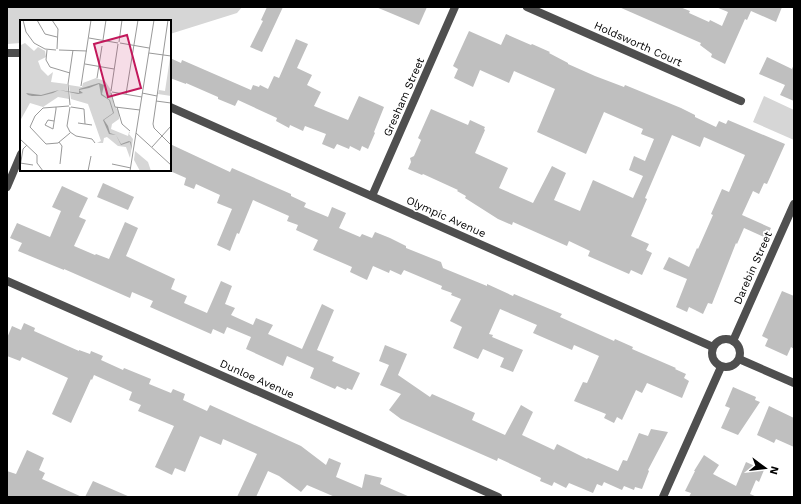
<svg xmlns="http://www.w3.org/2000/svg" width="801" height="504" font-family="'Work Sans',sans-serif">
  <rect width="100%" height="100%" fill="#fff"/>
  <g fill="#d6d6d6">
    <path d="M7 7H242L237 13 170 34V21H21V43L7 44Z"/>
    <path d="M764 96 794 110V140L753 122Z"/>
  </g>
  <g fill="#bfbfbf">
    <path d="M267 7H283L262 52 250 47 263 21 261 20Z"/>
    <path d="M376 7H427L419 25Z"/>
    <path d="M619 7H680L690 11 689 13 709 22 710 20 722 26 728 12 716 7H782L776 22 751 11 747 20 745 19 725 64 711 57 712 54 700 45 701 43Z"/>
    <path d="M469 31 501 45 506 34 531 45 532 44 550 52 549 53 568 63V64L595 76 624 87 625 85 681 108 695 115V117L716 127 719 121 726 124 728 120 785 144 767 184 764 183 759 194 753 191 742 215 771 228 766 238 744 228 737 244 736 243 712 304 708 303 703 314 689 307 687 312 676 307 687 279 663 269 669 257 689 267 697 248 698 249 713 215 711 214 722 189 729 192 745 155 704 137 700 147 672 135 645 198 647 199 631 236 649 244 646 250 652 253 642 275 631 270 629 274 588 256 590 251 569 241 567 246 513 222 512 225 498 219 465 198 466 196 457 191 458 190 423 174 422 175 408 169 411 162 410 158 414 156 421 140 418 138 431 109 468 125 470 120 485 127 484 129 485 130 475 153 508 168 499 188 533 203 552 166 566 173 554 200 580 211 593 180 633 198 643 176 629 170 634 156 645 161 654 139 641 134 643 129 604 112 586 154 537 132 555 89 514 71 509 83 480 70 473 87 454 78 458 69 453 66Z"/>
    <path d="M296 39 308 44 297 68 312 75 307 85 321 92 314 106 348 120 359 96 384 107 374 132 375 133 368 149 362 146 360 151 350 146 349 149 337 144 334 149 322 144 326 134 305 126 303 131 290 125 289 128 276 121 277 118 238 100 235 106 218 99V97L186 83V84L170 78V58L181 63 182 60 251 90 253 85 259 87 260 85 268 89 274 76 279 78Z"/>
    <path d="M767 57 792 69 794 64V101L780 95 785 85 759 74Z"/>
    <path d="M170 144 230 172 232 168 291 194V196L306 203 304 207 328 217 332 207 346 213 339 228 360 237 362 234 372 238 375 232 390 238 406 246V248L441 262 443 268 487 286V284L513 296 514 294 562 314 560 317 614 341 615 339 633 347 632 349 676 368 675 369 686 374 684 378 689 381 682 398 647 383 642 393 636 390 622 420 617 417 614 423 604 418 606 414 574 401 583 382 587 383 599 356 574 345 572 350 533 333 537 325 500 309 489 334 493 335 492 337 523 350 513 372 500 367 504 358 483 349 478 359 453 348 462 327 450 321 461 299 451 295 452 293 441 289 442 286 404 270 401 275 390 270 389 273 373 266 367 280 350 272 352 267 313 250 318 240 296 230 298 225 287 221 289 216 253 200 239 234 237 233 230 251 217 245 232 209 217 203 220 195 196 184 194 189 184 185 186 178 170 171Z"/>
    <path d="M103 183 134 197 128 210 97 197Z"/>
    <path d="M62 186 88 198 79 217 86 220 74 246 95 255 96 254 109 259 125 222 138 228 126 256 175 279 171 289 187 296 184 303 207 313 221 281 232 286 225 304 235 308 231 315 253 325 256 318 273 325 268 334 302 349 322 304 334 310 317 350 334 357 332 361 360 373 352 390 347 388 346 390 337 386 335 389 310 378 314 368 287 356 283 366 246 349 251 337 227 327 224 334 213 329 211 334 150 307 153 301 132 292 130 298 64 269V270L18 251 22 243 10 238 17 223 50 237 61 211 52 207Z"/>
    <path d="M782 291 794 296V349L791 347 787 356 765 346 768 339 762 336Z"/>
    <path d="M24 323 35 328 34 331 79 351V350L90 354 91 351 103 356 101 360 123 370 124 368 151 379 149 384 171 393 173 389 185 394 183 400 207 411 210 405 301 446 326 465 329 458 341 463 336 477 362 488 365 474 382 478 380 484 410 497H335L307 485 301 492 279 476 268 471 256 497H237L257 454 223 439 221 445 200 436 185 472 175 468 172 475 155 467 174 426 138 411 141 405 129 400 132 392 94 375 92 380 91 379 71 423 52 414 68 378 22 357 20 361 7 356V338L12 326 21 330Z"/>
    <path d="M385 345 407 354 398 375 430 397 432 394 475 413 472 420 505 435 521 405 533 412 522 435 554 450 557 444 587 459 588 458 618 471 623 460 627 461 639 433 648 436 651 429 668 432 648 470 649 471 642 489 635 487 634 490 624 486 622 490 604 482 602 486 597 484 593 493 569 483 566 488 554 482 552 486 540 481 541 478 498 458 497 461 401 419 389 410 401 394 380 385 389 365 379 361Z"/>
    <path d="M733 387 756 397 755 400 760 402 738 435 721 428 730 408 725 406Z"/>
    <path d="M769 406 794 418V447L776 439 774 443 757 435Z"/>
    <path d="M27 450 44 458 39 470 45 473 42 479 82 497H7V471L16 474Z"/>
    <path d="M704 455 719 465 713 474 736 486 746 462 764 470 759 482 756 480 750 494 757 497H689L691 493 685 491 695 471H694Z"/>
    <path d="M93 481 130 497H85Z"/>
  </g>
  <g fill="none" stroke-linecap="round" stroke-linejoin="round">
    <g stroke="#4f4f4f" stroke-width="8">
      <path d="M527 7 741 101"/>
      <path d="M7 53H21"/>
      <path d="M170 107 713 347"/>
      <path d="M7 187 21 154"/>
      <path d="M372 196 455 7"/>
      <path d="M7 281 498 497"/>
      <circle cx="726" cy="353" r="14"/>
      <path d="M733 341 794 204"/>
      <path d="M739 359 794 383"/>
      <path d="M663 497 721 367"/>
    </g>
  </g>
  <g text-anchor="middle" dominant-baseline="central" stroke-width="3.5" stroke-linejoin="round" paint-order="stroke">
    <g font-size="11" fill="#000" stroke="#fff">
      <text transform="translate(638 44) rotate(24)">Holdsworth Court</text>
      <text transform="translate(404 97) rotate(-66)">Gresham Street</text>
      <text transform="translate(446 217) rotate(24)">Olympic Avenue</text>
      <text transform="translate(753 268) rotate(-66)">Darebin Street</text>
      <text transform="translate(257 379) rotate(24)">Dunloe Avenue</text>
    </g>
  </g>
  <g transform="translate(20 20)">
    <rect width="151" height="151" fill="#fff"/>
    <path d="M5 23 14 31 18 27 25 31 26 37 18 41 21 49 28 56 33 52 31 62 47 64 49 79 38 77 23 87 10 83 0 101V29L1 25ZM150 38H151V76L138 74 139 70 145 71ZM76 58 85 61 91 70 94 86 99 91V99L92 104 91 109 108 116 109 112H110L109 114 113 119 110 138 106 127 98 126 87 117 84 118 83 123H77L81 121 68 84 51 79 49 65 62 67 63 63ZM115 131 128 142 131 151H120L114 140Z" fill="#d6d6d6"/>
    <path d="M79 63 84 65 82 74 90 80 94 93 84 100 88 106 90 113 96 115 101 124 109 121 111 122 112 130 110 122 101 125 96 115 89 114 83 100 93 93 89 80 81 75 79 64 69 68 59 70 63 73 58 74 39 70 33 73 21 76H12L8 75 6 73 0 76 6 73 21 75 39 70 59 73V69Z" fill="#9d9d9d"/>
    <path fill="none" stroke="#999" stroke-width="1" d="M3 0 6 12 14 23 25 29 36 30M17 0 25 14 37 17M32 0 38 9 37 29M148 0 133 104 134 108 151 125M69 18 98 23M83 20 86 0M99 22 102 0M100 23 129 28M27 30 26 40 30 47 50 53M39 30 67 31M129 33 151 36M65 44 94 49M77 58 82 26M61 66 71 0M91 71 98 24M92 72 122 77M91 73 95 87 120 90M122 73 137 76M106 74 118 0M136 81 151 83M50 85 48 64 53 30M49 86 23 88 15 96 10 107 26 124 38 123 50 113M50 87 47 106 50 112 56 116 72 119 75 123M51 87 64 89 65 104M97 87 102 104 110 111M34 101 28 100 25 105 33 109 36 89V87M58 103 72 105M116 113 151 145M0 119 17 135V143L23 151M39 122 42 126 40 144M132 127 151 106M0 143 13 145M92 144 111 148M0 147 3 129 7 125M68 151 71 136M110 151 134 0"/>
    <path fill="#c2185b" fill-opacity="0.15" stroke="#c2185b" stroke-width="2" d="M107 15 121 68 88 77 74 24Z"/>
    <rect width="151" height="151" fill="none" stroke="#000" stroke-width="2"/>
  </g>
  <rect width="801" height="504" fill="none" stroke="#000000" stroke-width="16"/>
  <g transform="translate(765 468) rotate(105)" stroke="#ffffff" stroke-width="3" paint-order="stroke">
  <path d="M0-3L7 15L0 10L-7 15Z" fill="#000000"/>
  <text y="-6" font-size="11" font-weight="bold" text-anchor="middle" fill="#000000">N</text>
  </g>
</svg>
